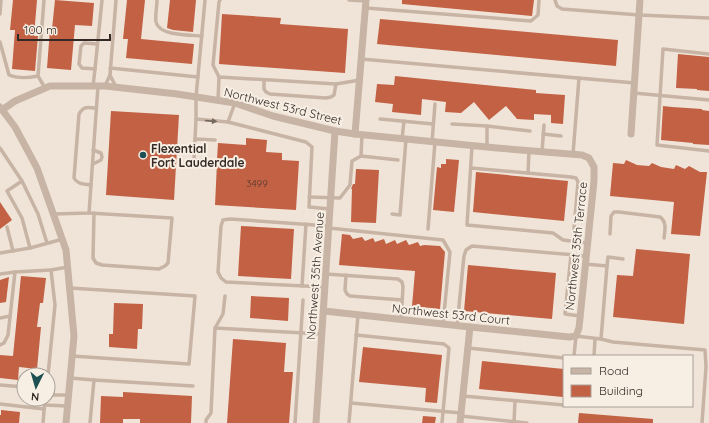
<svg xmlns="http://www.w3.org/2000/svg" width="709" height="423" font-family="Quicksand,sans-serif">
  <rect width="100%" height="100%" fill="#f0e4d8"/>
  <g fill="#c26144">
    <path d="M13 0H37L34 36H38L35 71 12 69 15 30H10Z"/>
    <path d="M55 0 94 3 92 26 75 25 71 70 47 68 50 29H52Z"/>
    <path d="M127 0H145L141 39 194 44 192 64 126 58 128 39H123Z"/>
    <path d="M170 0H196L193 32 173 30 167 28Z"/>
    <path d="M402 0H534L532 16 402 4Z"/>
    <path d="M222 14 281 18 280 24 348 29 345 73 219 64Z"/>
    <path d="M380 19 618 40 616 66 377 44Z"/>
    <path d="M678 54 709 57V91L697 90V89L676 88Z"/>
    <path d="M395 76 536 90V93L565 95 563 124 551 123V115L534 114V120L517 119 506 106 489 120 474 102 461 113 445 112 446 102 422 99 421 115 392 112 393 104 375 102 377 84 394 85Z"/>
    <path d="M663 106 672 107 702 109V110L709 111V145L693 144V143L661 140Z"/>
    <path d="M111 111 179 115 174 200 106 195Z"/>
    <path d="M246 138 267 140 266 152 282 153V160L299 161 296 210 215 205 217 163 218 162 217 159 218 143 246 145Z"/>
    <path d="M446 159 459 160 454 212 433 210 437 167 441 168V164H446Z"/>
    <path d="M626 160 637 165 649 166 652 163 661 167 674 169 676 165 685 169 689 166 700 172H707L700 236 671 234 674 202 610 196 613 163 624 164Z"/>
    <path d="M356 169 379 170 376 223 351 222 352 189H351L353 184H355Z"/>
    <path d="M476 172 568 181 564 221 473 212Z"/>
    <path d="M0 202 12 220 0 229Z"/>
    <path d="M241 226 294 229 291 279 238 276Z"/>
    <path d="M342 234 350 235 353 239 362 237 365 241 373 238 375 242 384 239 386 244 395 240 397 244 406 240 409 245 418 242 420 246 424 245 440 246 445 252 440 309 412 306 415 271 339 265Z"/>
    <path d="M636 249 690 254 684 324 613 317 617 275 633 276Z"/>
    <path d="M468 265 556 273 552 319 464 311Z"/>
    <path d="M21 276 46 278 43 303H40L37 327H41L37 369 19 367 18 380 0 378V355L13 356Z"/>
    <path d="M9 277 6 302 0 303V280Z"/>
    <path d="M251 296 289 298 288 321 250 318Z"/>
    <path d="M114 303 143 304 142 329H138L137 349 109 347V334H113Z"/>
    <path d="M233 339 286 343 284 372H293L289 423H227Z"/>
    <path d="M363 347 442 355 437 403 425 402 426 388 359 382Z"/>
    <path d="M482 361 564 369 563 397 479 389Z"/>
    <path d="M123 392 192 396 191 423H140V419H123V423H100L101 396 123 397Z"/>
    <path d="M1 410 20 412 19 423H0V415H1Z"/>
    <path d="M579 413 653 419V423H578Z"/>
    <path d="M423 416 436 417 435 423H422Z"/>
  </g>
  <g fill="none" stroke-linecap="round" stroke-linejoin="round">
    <g stroke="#c7b4a5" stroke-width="3.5">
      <path d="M44 0 38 76 45 88"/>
      <path d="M157 0C157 6 155 16 156 22 159 36 190 35 202 36"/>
      <path d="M205 0 196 97V119L228 122 235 103"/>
      <path d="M349 0 366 1"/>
      <path d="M555 0 557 6 562 9 639 15 709 18"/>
      <path d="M366 8 531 21 538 15 539 0"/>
      <path d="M0 14 1 0"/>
      <path d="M0 42 9 75C18 79 28 78 38 76"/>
      <path d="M97 44 84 43 81 46 79 64 82 68 95 69 102 0"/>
      <path d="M709 54 663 49 657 145 709 151"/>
      <path d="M361 59 635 83"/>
      <path d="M110 68 198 77"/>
      <path d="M110 75 116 87"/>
      <path d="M219 77 213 65 219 2 220 0"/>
      <path d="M264 80V89L266 92 270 94 326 98 331 97 334 95 336 84"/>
      <path d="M93 86 95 69"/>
      <path d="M105 86 110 75 116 0"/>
      <path d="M634 93 709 100"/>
      <path d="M218 100 219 77 336 84 360 80"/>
      <path d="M196 119 194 160 215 161"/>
      <path d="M380 119 433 124"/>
      <path d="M228 122 306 142 312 147 309 207 330 209"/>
      <path d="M452 124 487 126"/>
      <path d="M543 134 561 136"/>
      <path d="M362 135 361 156 398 160"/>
      <path d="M195 139 215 140"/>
      <path d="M402 139 404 121"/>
      <path d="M432 142 435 104"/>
      <path d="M472 146 467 225 553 233 563 240 587 243"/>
      <path d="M487 147V126L530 131"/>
      <path d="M0 148 22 181 38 214 47 243"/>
      <path d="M542 152 544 125"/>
      <path d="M573 154 579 78"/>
      <path d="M93 164 101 160 102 157 101 153 93 150"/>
      <path d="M471 168 571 177 576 178 578 182 573 241"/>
      <path d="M528 173 529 151"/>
      <path d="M22 181 7 191 22 218 30 248"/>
      <path d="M91 185C84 184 78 185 74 178L79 114C84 105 88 108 96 108"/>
      <path d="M309 197 340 198 350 185 352 161 361 156"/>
      <path d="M89 213 172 218 168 263 165 266 159 269 102 265 96 263 93 258 94 213"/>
      <path d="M53 214 89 213 98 86"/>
      <path d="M392 214 400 215 406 139"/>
      <path d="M7 227 13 251"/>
      <path d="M329 228 443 240 450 252 443 324"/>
      <path d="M428 229 435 142"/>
      <path d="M610 234 611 216 614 212H619L660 217C667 222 665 230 664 238"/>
      <path d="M0 253 30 248 63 239"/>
      <path d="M571 255 565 314 580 316"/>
      <path d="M607 266 608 257 623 259"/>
      <path d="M0 274 15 272 51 270"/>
      <path d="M326 274 398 279 402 282 403 287 401 320"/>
      <path d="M346 275 345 290 347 294 350 296 402 300"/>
      <path d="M302 286 306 224"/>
      <path d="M325 287 226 282 221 278 218 272 221 226 223 220 230 219 329 226"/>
      <path d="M70 288 195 296 189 364 72 356"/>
      <path d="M0 318 10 316"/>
      <path d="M457 326 464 256 466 250 472 246 586 256"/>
      <path d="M215 328 223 314 225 296"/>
      <path d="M356 335 444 344 449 348 442 423"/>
      <path d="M601 339 613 342 705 350 706 367 702 423"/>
      <path d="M0 345 4 343 8 335 15 272"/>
      <path d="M468 348 564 358"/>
      <path d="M574 356 576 336 601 339 607 266 585 264"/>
      <path d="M594 356 595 339"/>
      <path d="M48 375 55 305 51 270 68 267"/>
      <path d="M70 378 94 380"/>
      <path d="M0 385 24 387"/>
      <path d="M48 395H69"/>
      <path d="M463 396 564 405"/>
      <path d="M351 403 461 413"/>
      <path d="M0 404 44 409"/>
      <path d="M45 405 67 406"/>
      <path d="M461 416 527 423"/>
      <path d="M514 422 515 401"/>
      <path d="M43 423 45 399"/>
      <path d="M90 423 94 380 193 386"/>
      <path d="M206 423V420L211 413 215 328 322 334"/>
      <path d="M295 423 303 300"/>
      <path d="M349 423 358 315"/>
    </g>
    <g stroke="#c7b4a5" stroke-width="7">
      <path d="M0 107 15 127 37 168 66 250 74 336 66 423"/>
      <path d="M2 110 15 101 50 86H105L177 94 235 103 273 116 335 131 355 134 497 148 582 155 589 158 594 167V181L579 328 576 336 569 337 470 327 324 311"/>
      <path d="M355 134 366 0"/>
      <path d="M631 134 640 0"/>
      <path d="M316 423 335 131"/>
      <path d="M460 423 470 327"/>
    </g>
  </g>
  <defs><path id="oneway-solid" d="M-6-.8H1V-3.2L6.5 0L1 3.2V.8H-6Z"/></defs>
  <use fill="#76685f" href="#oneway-solid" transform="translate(211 121) rotate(5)"/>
  <circle fill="#1d5053" stroke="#f8efe4" stroke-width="1.5" cx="143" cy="155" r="4"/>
  <g text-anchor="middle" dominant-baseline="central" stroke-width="4" stroke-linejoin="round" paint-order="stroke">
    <g font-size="10" fill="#57382e">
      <text x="257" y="183">3499</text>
    </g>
    <g font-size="12" fill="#332a26" stroke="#f8efe4">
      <text transform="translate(283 106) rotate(14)">Northwest 53rd Street</text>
      <text transform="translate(576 246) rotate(-84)">Northwest 35th Terrace</text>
      <text transform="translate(315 276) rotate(-86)">Northwest 35th Avenue</text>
      <text transform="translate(451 314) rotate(6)">Northwest 53rd Court</text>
    </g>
    <g font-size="12" font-weight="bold" fill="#332a26" stroke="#f8efe4" text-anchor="start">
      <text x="151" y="148">Flexential<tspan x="151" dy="14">Fort Lauderdale</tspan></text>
    </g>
  </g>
  <rect x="563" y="355" width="130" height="52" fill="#f8efe4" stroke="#a9a098"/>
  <rect x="571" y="368" width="20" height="6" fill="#c7b4a5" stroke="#a9a098"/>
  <text x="599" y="375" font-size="12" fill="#332a26">Road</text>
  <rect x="571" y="385" width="20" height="12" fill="#c26144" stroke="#a9a098"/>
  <text x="599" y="395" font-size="12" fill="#332a26">Building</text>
  <g transform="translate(36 387) rotate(185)"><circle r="19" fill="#f8efe4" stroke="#a9a098"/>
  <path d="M0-3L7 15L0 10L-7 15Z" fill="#1d5053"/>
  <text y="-6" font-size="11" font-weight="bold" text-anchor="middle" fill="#332a26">N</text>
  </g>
  <path d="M18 34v6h92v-6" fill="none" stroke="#332a26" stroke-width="2"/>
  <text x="24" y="34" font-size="12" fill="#332a26" stroke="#f8efe4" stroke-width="3" paint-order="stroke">100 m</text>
</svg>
